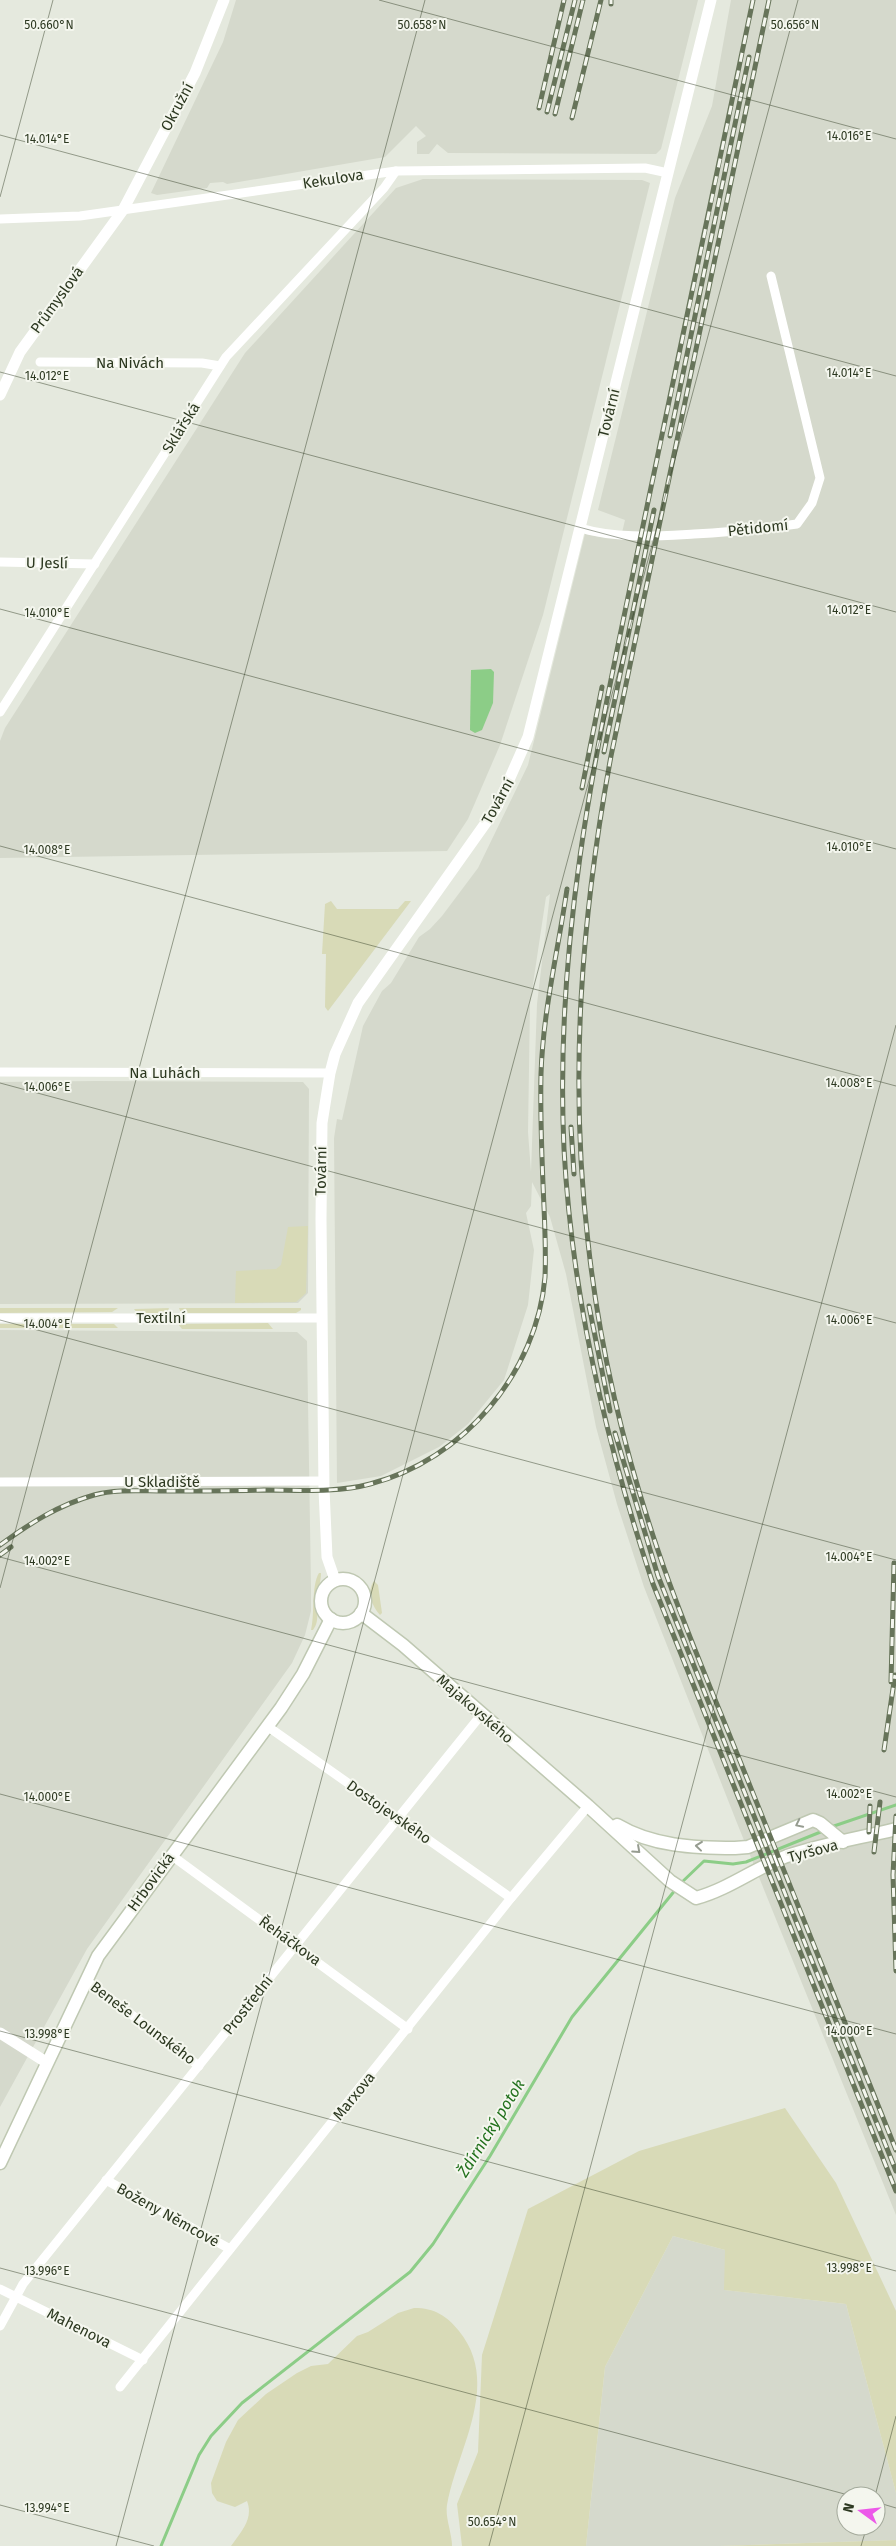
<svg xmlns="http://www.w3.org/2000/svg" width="896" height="2546" font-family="'Fira Sans',sans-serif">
  <rect width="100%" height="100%" fill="#e5e9de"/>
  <g fill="#d5d9cc" fill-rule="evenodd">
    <path d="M236 0H698L661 149 656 154 448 153 437 144 429 154H417V142L426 136 416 126 385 157 227 184 223 182 210 183 207 188 157 195 151 193 223 42Z"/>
    <path d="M731 0H896V2215L737 1823 644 1587 617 1504 596 1427 566 1274 550 1217 532 1182 531 1206 526 1213 534 1250 528 1305 504 1380 468 1424 439 1447 381 1476 337 1483 334 1138 337 1119 342 1120 363 1026 382 991 391 983 419 937 430 929 442 916 478 868 528 765 585 534 600 537H621L625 520 598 510 675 198 712 106ZM550 894 537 1004 531 1172 528 1132 530 1004 546 897Z"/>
    <path d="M423 179 642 180 650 183 543 615 500 745 468 819 447 851 0 858V741L5 728 245 353 396 188Z"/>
    <path d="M96 1081 303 1082 309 1089 308 1293 298 1303 0 1304V1082Z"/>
    <path d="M0 1330 297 1332 307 1341 311 1587V1611L305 1635 292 1663 87 1949 0 2107Z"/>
    <path d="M673 2236 725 2250V2290L846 2304 896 2493V2540L719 2546H586L605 2367ZM846 2496H876V2526H846Z"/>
  </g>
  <g fill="#d8dab7">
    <path d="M331 901 337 909H398L405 901H411L328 1011 325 1007 326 954H322L325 904Z"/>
    <path d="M308 1226 306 1293 296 1302 235 1303 236 1271 276 1269 281 1265 288 1227Z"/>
    <path d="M0 1308H118L112 1312 0 1313Z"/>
    <path d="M169 1308 167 1313H137L134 1309Z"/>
    <path d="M179 1308H301V1310L296 1313H181Z"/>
    <path d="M268 1323 273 1329H182L178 1324Z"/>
    <path d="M0 1324H114L118 1328H0Z"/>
    <path d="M319 1573H321C321 1582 318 1589 317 1598 315 1609 321 1620 313 1630H311C315 1614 311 1586 319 1573Z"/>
    <path d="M374 1581 378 1585 382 1613 380 1615C372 1606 366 1592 374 1581Z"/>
    <path d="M785 2108 836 2183 896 2311V2493L846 2304 724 2290 725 2250 673 2236 605 2367 586 2546H462L457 2504 478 2452 482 2355 528 2209 639 2151Z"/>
    <path d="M414 2308C435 2308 447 2316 459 2331 502 2384 457 2449 447 2505 445 2518 452 2533 452 2546H231C241 2532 254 2519 247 2501L235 2507 217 2501 212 2493 211 2483 226 2442 238 2420 266 2394 297 2373 311 2366 328 2364 357 2336 368 2332 398 2313Z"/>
    <path d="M896 2540V2546H719Z"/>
  </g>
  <path fill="#8ccd87" d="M491 669 494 672 493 703 482 730 475 733 470 730 471 670Z"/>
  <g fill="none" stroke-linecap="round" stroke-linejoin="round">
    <g stroke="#8ccd87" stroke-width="3">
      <path d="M831 1827 896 1805"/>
      <path d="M680 1884 704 1861 733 1864 746 1862 823 1831"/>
      <path d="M161 2546 199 2455 211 2436 242 2403 410 2272 433 2244 490 2156 572 2017 676 1889"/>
    </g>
    <g stroke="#bfc8b2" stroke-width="15">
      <g id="secondary">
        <circle cx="343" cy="1601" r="22"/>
        <path d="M361 1613 403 1645 588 1806 670 1881 696 1898C729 1889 755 1868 787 1856 822 1844 860 1838 896 1829"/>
        <path d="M617 1825C652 1846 694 1848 735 1848L748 1847 813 1820 820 1823 843 1842"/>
        <path d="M0 2163 98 1956 281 1708 303 1674 331 1619"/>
      </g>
    </g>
    <g stroke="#fff" stroke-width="9">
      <path d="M0 219 80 216 396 171 645 168 668 173"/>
      <path d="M40 362 202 363 220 366"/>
      <path d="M580 528C617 539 656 536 694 534 728 532 762 529 797 524L812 503 820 478 771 276"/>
      <path d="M0 562 95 564"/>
      <path d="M0 712 226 357 384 188 396 171"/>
      <path d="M0 1072 330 1073"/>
      <path d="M0 1318H322"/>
      <path d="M0 1482 324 1481"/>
      <path d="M267 1726 511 1898"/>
      <path d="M171 1855 408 2029"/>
      <path d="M86 1980 199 2066"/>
      <path d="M106 2180 230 2249"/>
      <path d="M0 2289 143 2360"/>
      <path d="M0 2326 23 2284 481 1715"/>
      <path d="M120 2387 511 1898 588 1806"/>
    </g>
    <g stroke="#fff" stroke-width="11">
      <path d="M0 395 20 352 123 210 195 73 224 0"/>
      <path d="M335 1580 327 1557 324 1489 321 1219 322 1123 330 1073 335 1054 358 1003 497 807 528 737 711 0"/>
      <path d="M0 2033 46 2062"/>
    </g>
    <use href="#secondary" stroke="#fff" stroke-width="12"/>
    <g stroke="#67745a" stroke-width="5">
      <g id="rail">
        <path d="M753 0C716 180 678 360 640 540 597 745 554 937 564 1149 572 1298 606 1443 653 1584L896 2191"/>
        <path d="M769 0 611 756C581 919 569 1077 588 1242 600 1353 627 1463 664 1568 688 1636 717 1703 744 1771 795 1897 845 2024 896 2150"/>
        <path d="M611 4V0"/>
        <path d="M539 108 564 0"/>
        <path d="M547 112 575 0"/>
        <path d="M555 114 583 0"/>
        <path d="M572 118 601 0"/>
        <path d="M670 436 749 57"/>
        <path d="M604 752 654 510"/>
        <path d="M582 788 602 687"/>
        <path d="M571 1127 574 1174"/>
        <path d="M589 1306 610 1411"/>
        <path d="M615 1433 658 1576 896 2171"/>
        <path d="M0 1545C29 1524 58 1505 94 1495 116 1489 140 1491 163 1491 196 1491 230 1491 264 1490 298 1490 337 1493 370 1484 464 1460 537 1372 545 1277 546 1254 545 1230 544 1207 542 1163 540 1118 541 1074 543 1011 558 951 567 889"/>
        <path d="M0 1555 11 1547"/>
        <path d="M891 1682 894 1563"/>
        <path d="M884 1750 895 1675"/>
        <path d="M896 1816 893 1875 896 1971"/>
        <path d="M869 1832 870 1806"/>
        <path d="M874 1852 880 1802"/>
      </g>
    </g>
    <use href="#rail" stroke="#f4f6ee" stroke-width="3" stroke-dasharray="9" stroke-linecap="butt"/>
  </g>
  <defs><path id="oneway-chevron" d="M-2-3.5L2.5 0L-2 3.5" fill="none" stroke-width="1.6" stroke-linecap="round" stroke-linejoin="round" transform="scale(1.25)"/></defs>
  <g stroke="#969c90">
    <use href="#oneway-chevron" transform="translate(799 1824) rotate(154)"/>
    <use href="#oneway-chevron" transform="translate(699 1846) rotate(-174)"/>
    <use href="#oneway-chevron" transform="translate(637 1850) rotate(42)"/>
  </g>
  <path fill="none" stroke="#2c3820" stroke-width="1" stroke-opacity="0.45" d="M379 0 896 139M0 135 896 376M0 197 53 0M0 372 896 612M0 609 896 849M0 846 896 1086M0 1083 896 1323M0 1320 896 1560M0 1557 896 1797M0 1588 425 0M0 1794 896 2034M0 2031 896 2271M0 2268 852 2496M875 2496 896 2416M876 2502 896 2508M0 2505 154 2546M116 2546 798 0M489 2546 896 1025M861 2546 867 2526"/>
  <g text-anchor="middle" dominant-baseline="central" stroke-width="4" stroke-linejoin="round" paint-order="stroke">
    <g font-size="15" fill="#2c3820" stroke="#f4f6ee">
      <text transform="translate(177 107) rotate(-62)">Okružní</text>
      <text transform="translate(333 179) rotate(-9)">Kekulova</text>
      <text transform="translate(57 300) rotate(-54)">Průmyslová</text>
      <text x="130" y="363">Na Nivách</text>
      <text transform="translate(609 413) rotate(-76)">Tovární</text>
      <text transform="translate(181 428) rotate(-58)">Sklářská</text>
      <text transform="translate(758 528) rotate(-6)">Pětidomí</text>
      <text transform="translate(47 563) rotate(1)">U Jeslí</text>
      <text transform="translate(498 801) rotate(-61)">Tovární</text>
      <text x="165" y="1073">Na Luhách</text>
      <text transform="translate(321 1171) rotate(-89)">Tovární</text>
      <text x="161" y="1318">Textilní</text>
      <text x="162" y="1482">U Skladiště</text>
      <text transform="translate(475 1709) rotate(41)">Majakovského</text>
      <text transform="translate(389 1812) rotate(35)">Dostojevského</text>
      <text transform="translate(813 1851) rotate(-15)">Tyršova</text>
      <text transform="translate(151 1882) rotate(-54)">Hrbovická</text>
      <text transform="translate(290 1941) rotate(36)">Řeháčkova</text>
      <text transform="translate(248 2005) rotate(-52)">Prostřední</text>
      <text transform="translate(143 2023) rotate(37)">Beneše Lounského</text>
      <text transform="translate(354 2096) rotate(-51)">Marxova</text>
      <text transform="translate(168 2215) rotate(29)">Boženy Němcové</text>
      <text transform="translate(79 2328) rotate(27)">Mahenova</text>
    </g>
    <g font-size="16" font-style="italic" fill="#22711d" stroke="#f4f6ee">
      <text transform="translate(491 2128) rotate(-58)">Ždírnický potok</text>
    </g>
  </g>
  <g font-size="12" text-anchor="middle" fill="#2c3820" stroke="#f4f6ee" stroke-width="4" stroke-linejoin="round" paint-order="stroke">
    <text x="49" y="29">50.660°N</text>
    <text x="422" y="29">50.658°N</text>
    <text x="795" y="29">50.656°N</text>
    <text x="849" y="140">14.016°E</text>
    <text x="47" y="143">14.014°E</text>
    <text x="849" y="377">14.014°E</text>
    <text x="47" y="380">14.012°E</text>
    <text x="849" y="614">14.012°E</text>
    <text x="47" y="617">14.010°E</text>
    <text x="849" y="851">14.010°E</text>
    <text x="47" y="854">14.008°E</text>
    <text x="849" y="1087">14.008°E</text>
    <text x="47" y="1091">14.006°E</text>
    <text x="849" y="1324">14.006°E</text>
    <text x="47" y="1328">14.004°E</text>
    <text x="849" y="1561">14.004°E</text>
    <text x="47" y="1565">14.002°E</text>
    <text x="849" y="1798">14.002°E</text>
    <text x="47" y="1801">14.000°E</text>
    <text x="849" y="2035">14.000°E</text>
    <text x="47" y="2038">13.998°E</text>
    <text x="849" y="2272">13.998°E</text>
    <text x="47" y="2275">13.996°E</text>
    <text x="47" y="2512">13.994°E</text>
    <text x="492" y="2526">50.654°N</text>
  </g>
  <g transform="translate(861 2511) rotate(285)"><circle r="24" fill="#f4f6ee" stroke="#a4aa9c"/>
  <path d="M0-4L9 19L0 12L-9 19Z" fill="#ec58e9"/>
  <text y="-8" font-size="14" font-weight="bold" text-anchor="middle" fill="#2c3820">N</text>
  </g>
</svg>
